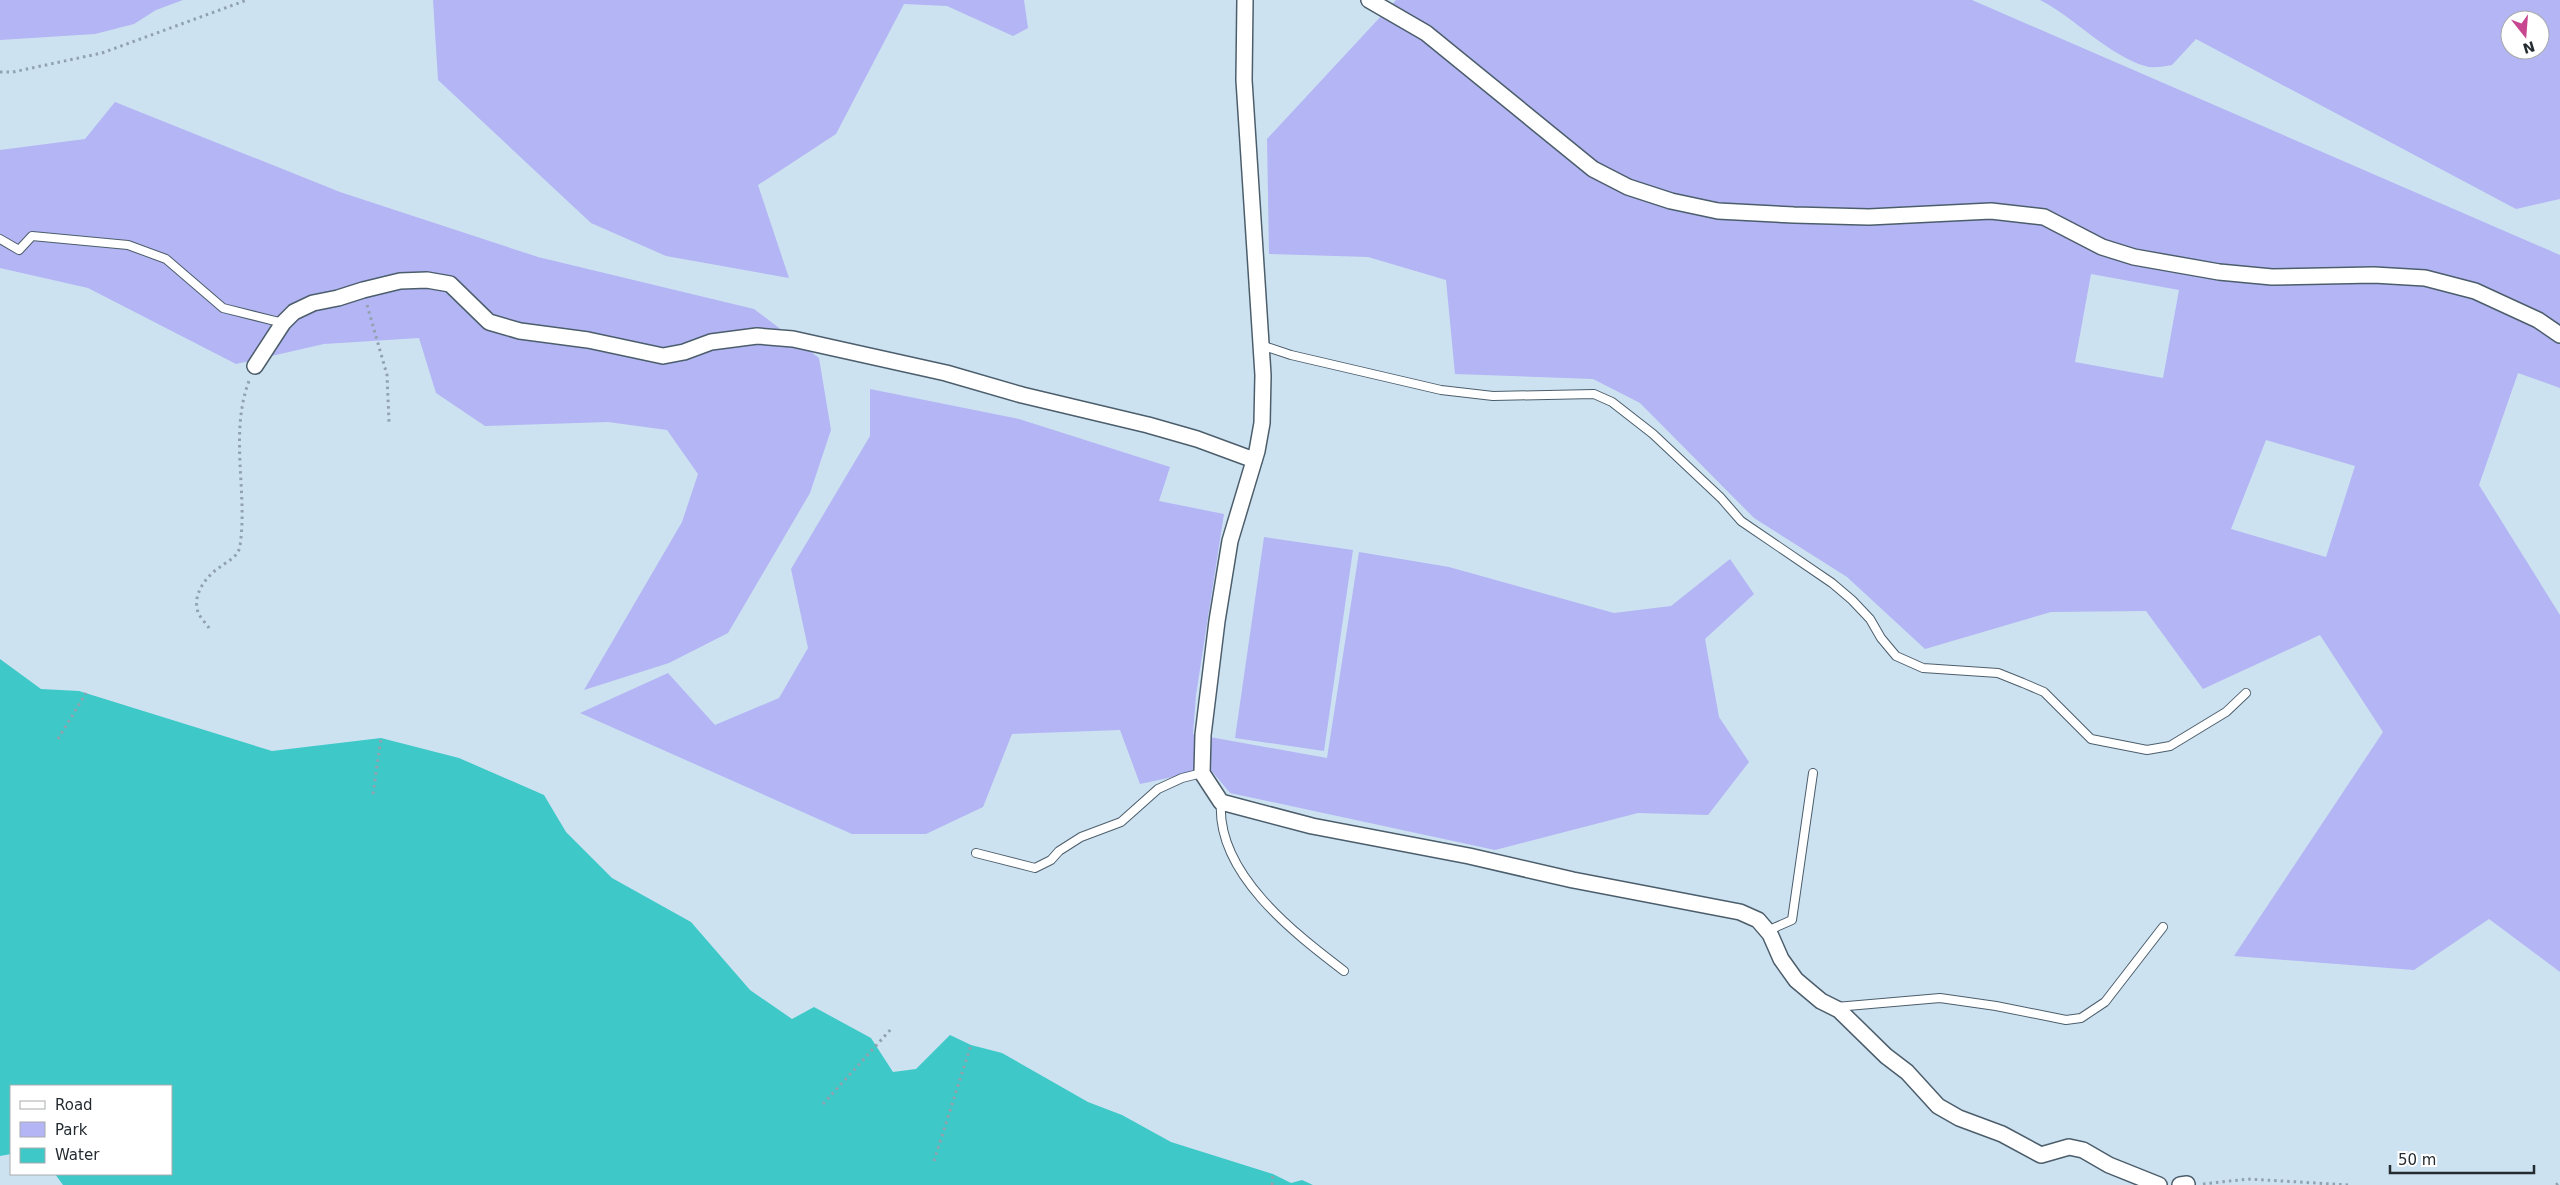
<svg xmlns="http://www.w3.org/2000/svg" width="2560" height="1185" font-family="'DejaVu Sans',sans-serif">
  <rect width="100%" height="100%" fill="#cde2f1"/>
  <g fill="#b3b5f4" fill-rule="evenodd">
    <path d="M0 0H183L156 10 134 24 95 34 0 40Z"/>
    <path d="M433 0H1024L1028 28 1013 36 947 6 904 4 836 134 758 185 789 278 666 256 591 223 438 80Z"/>
    <path d="M1396 0H1972L2560 255V388L2518 373 2479 485 2560 615V972L2489 919 2414 970 2234 956 2383 732 2320 635 2203 689 2146 611 2051 612 1925 649 1847 577 1754 518 1640 403 1593 379 1455 374 1446 280 1368 257 1269 254 1267 139ZM2091 274 2179 290 2163 378 2075 362ZM2266 440 2355 466 2326 557 2231 529Z"/>
    <path d="M2040 0H2560V199L2516 209 2196 39 2172 65C2164 66 2153 69 2145 66 2108 55 2075 18 2040 0ZM2510 20H2540V50H2510Z"/>
    <path d="M115 102 340 192 538 257 754 309 819 358 831 430 810 493 728 633 669 663 584 690 682 522 698 474 667 430 608 422 485 426 436 393 419 338 324 344 236 364 88 288 0 268V150L85 139Z"/>
    <path d="M870 389 1019 419 1170 467 1159 501 1224 514 1196 695 1193 734 1327 758 1359 552 1449 567 1614 613 1671 606 1730 559 1754 594 1705 639 1719 717 1749 762 1708 815 1638 813 1495 850 1230 793 1210 769 1140 784 1120 730 1012 734 983 807 926 834H852L580 713 668 673 715 725 779 698 808 648 791 569 870 436Z"/>
    <path d="M1264 537 1353 550 1324 751 1235 738Z"/>
  </g>
  <path fill="#3ec8c8" d="M0 659 41 689 79 691 272 751 381 738 459 758 544 795 566 832 612 878 691 922 750 990 792 1019 814 1007 871 1038 893 1072 916 1069 950 1035 971 1045 1002 1053 1088 1102 1122 1115 1171 1142 1273 1174 1291 1183 1302 1180 1313 1185H63L55 1174H171V1086H11V1154L0 1156Z"/>
  <g fill="none" stroke-linecap="round" stroke-linejoin="round">
    <g stroke="#4c5e6b" stroke-width="10">
      <g id="service">
        <path d="M0 239 19 250 32 236 128 245 166 259 223 308 283 323"/>
        <path d="M1261 345 1291 355 1441 390 1493 396 1594 394 1612 402 1653 434 1721 498 1741 521 1832 583 1852 600 1870 619 1881 638 1896 656 1923 668 1998 673 2023 683 2044 692 2091 739 2147 750 2170 746 2226 712 2246 693"/>
        <path d="M1221 802C1216 873 1293 932 1344 971"/>
        <path d="M976 853 1035 868 1051 860 1059 851 1081 837 1121 822 1158 789 1182 778 1202 773"/>
        <path d="M1767 931 1792 920 1813 773"/>
        <path d="M1836 1007 1940 998 1996 1006 2066 1020 2081 1018 2105 1002 2163 927"/>
      </g>
    </g>
    <g stroke="#4c5e6b" stroke-width="18">
      <g id="minor">
        <path d="M1245 0 1244 80 1263 375 1262 423 1257 451 1230 541 1217 621 1203 735 1202 773 1221 802 1312 826 1469 856 1573 880 1740 912 1758 920 1770 934 1781 959 1796 980 1821 1001 1839 1010 1886 1056 1907 1072 1938 1106 1959 1118 2002 1134 2041 1155 2069 1147 2083 1150 2109 1165 2159 1185"/>
        <path d="M1369 0 1426 33 1593 169 1628 187 1671 201 1718 211 1794 215 1869 217 1991 211 2044 217 2102 247 2134 257 2219 272 2272 277 2374 275 2425 278 2475 291 2538 320 2560 335"/>
        <path d="M255 366 283 323 294 312 313 303 338 298 363 290 400 281 427 280 450 284 489 322 520 331 588 340 663 356 684 352 711 342 757 336 793 339 946 373 1022 395 1148 425 1197 439 1254 460"/>
        <path d="M2180 1185 2187 1184"/>
      </g>
    </g>
    <g stroke="#91a1ad" stroke-width="3" stroke-dasharray="2.5 4" stroke-linecap="butt">
      <path d="M0 72H13L102 53 247 0"/>
      <path d="M367 305 387 375 389 422"/>
      <path d="M209 628C206 623 200 618 198 612 192 595 206 576 220 567 228 561 238 557 240 546 248 492 229 434 249 381"/>
      <path d="M58 739 86 693"/>
      <path d="M373 794 381 738"/>
      <path d="M823 1104 892 1028"/>
      <path d="M934 1161 971 1045"/>
      <path d="M2203 1184 2248 1179 2349 1185"/>
      <path d="M1272 1185 1273 1174"/>
      <path d="M2556 1185 2560 1182"/>
    </g>
    <use href="#service" stroke="#fff" stroke-width="8"/>
    <use href="#minor" stroke="#fff" stroke-width="15"/>
  </g>
  <rect x="10" y="1085" width="162" height="90" fill="#ffffff" stroke="#a7abad"/>
  <rect x="20" y="1101" width="25" height="8" fill="#ffffff" stroke="#a7abad"/>
  <text x="55" y="1110" font-size="15" fill="#242c32">Road</text>
  <rect x="20" y="1122" width="25" height="15" fill="#b3b5f4" stroke="#a7abad"/>
  <text x="55" y="1135" font-size="15" fill="#242c32">Park</text>
  <rect x="20" y="1148" width="25" height="15" fill="#3ec8c8" stroke="#a7abad"/>
  <text x="55" y="1160" font-size="15" fill="#242c32">Water</text>
  <g transform="translate(2525 35) rotate(163)"><circle r="24" fill="#ffffff" stroke="#a7abad"/>
  <path d="M0-4L9 19L0 12L-9 19Z" fill="#c74690"/>
  <text y="-8" font-size="14" font-weight="bold" text-anchor="middle" fill="#242c32">N</text>
  </g>
  <path d="M2390 1165v8h144v-8" fill="none" stroke="#242c32" stroke-width="2.5"/>
  <text x="2398" y="1165" font-size="15" fill="#242c32" stroke="#ffffff" stroke-width="4" paint-order="stroke">50 m</text>
</svg>
